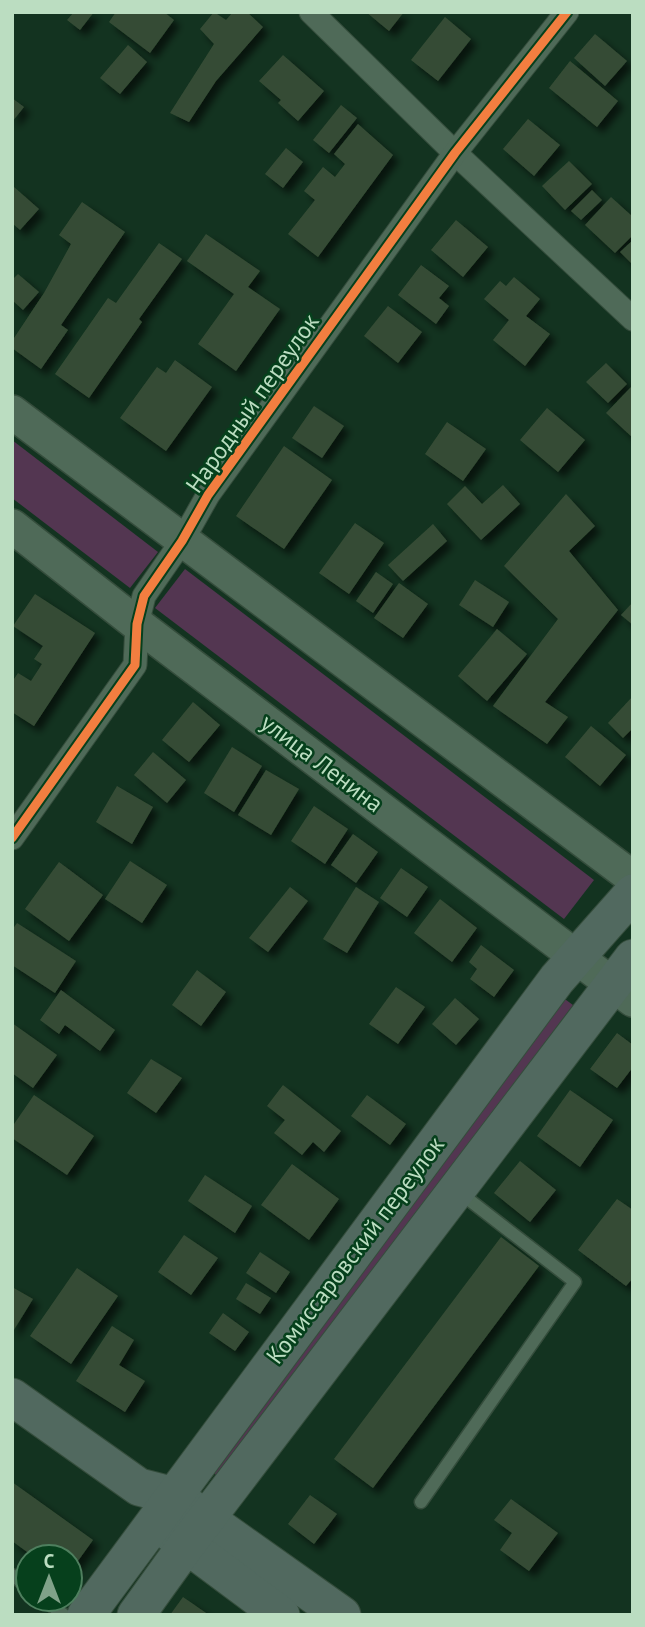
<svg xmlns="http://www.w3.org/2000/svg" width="645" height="1627" font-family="'PT Sans',sans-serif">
  <defs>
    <filter id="shadow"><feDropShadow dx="6" dy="6" stdDeviation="3.5" flood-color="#0009"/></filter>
  </defs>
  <rect width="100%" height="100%" fill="#133320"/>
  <g fill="#533651">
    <path d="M12 440 158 552 130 588 12 498Z"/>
    <path d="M185 569 594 880 564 919 155 608Z"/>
    <path d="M562 997 573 1005 219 1477 208 1469Z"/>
  </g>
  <g fill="#364c35" filter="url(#shadow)">
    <path d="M74 12H94L80 30 67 20Z"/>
    <path d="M116 12H164L174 20 150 53 109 22Z"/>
    <path d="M214 12 226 20 233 12H247L263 27 216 81 189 122 170 113 214 44 200 29Z"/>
    <path d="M366 12H404L389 31Z"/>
    <path d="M445 17 471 39 438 81 411 60Z"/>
    <path d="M595 34 627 61 605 86 574 58Z"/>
    <path d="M128 45 147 62 120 94 100 78Z"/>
    <path d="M283 55 324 91 298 121 278 103 281 100 259 81Z"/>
    <path d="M570 61 618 101 597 127 549 88Z"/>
    <path d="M12 98 24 107 12 122Z"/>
    <path d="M341 105 357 118 329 153 313 140Z"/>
    <path d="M528 119 560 145 534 176 503 149Z"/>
    <path d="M358 124 393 155 318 257 288 234 315 200 304 191 323 167 335 177 345 164 334 154Z"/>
    <path d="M286 148 303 162 283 188 265 174Z"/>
    <path d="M569 161 592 184 565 210 542 186Z"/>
    <path d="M14 187 39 209 20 230 12 223Z"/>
    <path d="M592 190 602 200 581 220 571 211Z"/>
    <path d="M611 197 633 217V235L615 253 585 225Z"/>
    <path d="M82 202 125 232 61 325 68 330 41 369 12 348V341L44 293 71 244 59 235Z"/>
    <path d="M456 220 488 247 463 277 431 250Z"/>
    <path d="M206 234 260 271 248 287 280 309 236 371 198 344 234 294 187 261Z"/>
    <path d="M633 240V265L620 252Z"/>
    <path d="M159 243 182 259 139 319 142 322 89 398 55 374 108 298 116 303Z"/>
    <path d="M421 265 449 286 439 298 449 306 436 324 398 295Z"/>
    <path d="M18 274 39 292 23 310 12 300V280Z"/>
    <path d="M514 277 540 299 526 316 550 334 525 366 493 340 509 320 484 299 500 281 506 286Z"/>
    <path d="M388 306 422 332 398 363 364 336Z"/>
    <path d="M175 360 212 387 166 451 120 418 157 367 166 373Z"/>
    <path d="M606 363 627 384 608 403 586 382Z"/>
    <path d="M633 385V438L606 413Z"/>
    <path d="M314 406 344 426 322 458 292 438Z"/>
    <path d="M547 408 585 440 558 472 520 440Z"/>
    <path d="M447 422 486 449 463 481 425 454Z"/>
    <path d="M284 446 332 480 284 549 236 516Z"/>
    <path d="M503 485 520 504 481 540 447 504 465 486 482 504Z"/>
    <path d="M566 494 595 526 569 551 618 610 545 702 568 717 547 744 493 706 558 619 504 566Z"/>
    <path d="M355 523 384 543 349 594 319 573Z"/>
    <path d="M433 524 447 541 403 581 388 565Z"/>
    <path d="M376 572 393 584 373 613 356 601Z"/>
    <path d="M475 580 509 602 493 627 459 605Z"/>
    <path d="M399 583 428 604 403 638 374 618Z"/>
    <path d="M35 594 95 633 34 726 12 712V682L18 673 31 681 42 664 34 659 43 646 13 626Z"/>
    <path d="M633 602V625L621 615Z"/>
    <path d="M497 629 527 654 487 701 458 676Z"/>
    <path d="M633 696V728L623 738 608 723Z"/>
    <path d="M193 702 220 725 189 762 162 740Z"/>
    <path d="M591 726 626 755 600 786 565 757Z"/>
    <path d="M232 747 262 766 234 812 204 793Z"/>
    <path d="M153 752 186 780 167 803 134 775Z"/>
    <path d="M266 770 299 789 271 835 238 815Z"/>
    <path d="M117 786 153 807 132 844 96 822Z"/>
    <path d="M314 806 348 829 325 864 291 841Z"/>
    <path d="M353 834 378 852 356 883 331 865Z"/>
    <path d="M130 861 167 885 142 923 105 899Z"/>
    <path d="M59 862 103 895 69 941 25 909Z"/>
    <path d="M401 868 428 887 407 917 380 898Z"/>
    <path d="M290 887 308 901 268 952 249 938Z"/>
    <path d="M356 887 379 902 347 953 323 939Z"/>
    <path d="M440 899 477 928 452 962 414 933Z"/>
    <path d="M17 923 76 961 55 993 12 965V930Z"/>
    <path d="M481 945 514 970 494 997 470 979 477 969 469 962Z"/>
    <path d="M197 970 226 992 201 1026 172 1005Z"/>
    <path d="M396 987 425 1007 398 1044 369 1024Z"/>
    <path d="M61 990 115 1030 100 1051 65 1025 59 1034 40 1020Z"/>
    <path d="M455 998 479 1019 456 1045 432 1024Z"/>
    <path d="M12 1023 57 1055 33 1088 12 1073Z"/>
    <path d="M617 1033 633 1045V1067L617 1088 590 1069Z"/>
    <path d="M151 1059 182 1078 156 1113 127 1093Z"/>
    <path d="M283 1085 341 1131 324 1152 313 1142 302 1155 274 1133 285 1120 267 1106Z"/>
    <path d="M570 1090 613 1120 580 1167 537 1136Z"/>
    <path d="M34 1095 94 1136 67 1175 12 1138V1127Z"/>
    <path d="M367 1095 406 1124 390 1145 351 1116Z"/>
    <path d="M520 1161 556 1190 530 1222 494 1193Z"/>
    <path d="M292 1164 339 1199 309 1240 261 1205Z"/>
    <path d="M205 1175 252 1206 235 1233 188 1201Z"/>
    <path d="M617 1199 633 1210V1278L626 1286 578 1250Z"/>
    <path d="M184 1235 218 1258 191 1295 158 1272Z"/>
    <path d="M501 1237 539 1266 373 1488 334 1459Z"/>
    <path d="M260 1252 290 1272 276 1293 246 1273Z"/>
    <path d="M77 1268 118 1296 71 1364 30 1336Z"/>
    <path d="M246 1283 271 1298 260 1314 236 1299Z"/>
    <path d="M12 1287 33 1299 12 1333Z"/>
    <path d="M223 1313 249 1332 235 1351 209 1333Z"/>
    <path d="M112 1326 134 1340 119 1365 145 1381 125 1412 76 1381Z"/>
    <path d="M12 1482 93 1540 70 1572V1557H34L12 1541Z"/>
    <path d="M310 1495 337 1514 314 1544 288 1524Z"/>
    <path d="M511 1499 558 1533 529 1571 500 1550 512 1533 494 1520Z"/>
    <path d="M183 1597 209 1615H170Z"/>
  </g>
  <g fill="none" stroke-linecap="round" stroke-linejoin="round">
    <g stroke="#354d3c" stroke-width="15">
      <g id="lane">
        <path d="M421 1502 575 1282 459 1192"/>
        <path d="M12 1575 28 1587"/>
        <path d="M43 1599 64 1615"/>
      </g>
    </g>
    <g stroke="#354d3c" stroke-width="25">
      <g id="street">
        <path d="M311 12 455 153 633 319"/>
        <path d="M12 838 135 665 137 624 144 596 182 541 208 495 455 153 567 12"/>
      </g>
    </g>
    <g stroke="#354d3c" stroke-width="36">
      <g id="secondary">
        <path d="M12 412 633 878"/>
        <path d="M12 526 137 624 633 1000"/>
      </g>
    </g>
    <g stroke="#354d3c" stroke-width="39">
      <g id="primary">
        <path d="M12 1397 139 1487 174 1496 342 1615"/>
        <path d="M168 1531 281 1615"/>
        <path d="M86 1615 557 979 633 893"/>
        <path d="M136 1615 187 1544 633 958"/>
      </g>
    </g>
    <use href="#lane" stroke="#4f6a58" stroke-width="12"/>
    <use href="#street" stroke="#4f6a58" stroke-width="23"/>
    <use href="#secondary" stroke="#4f6a58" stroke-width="33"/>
    <use href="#primary" stroke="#51695f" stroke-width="37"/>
    <g stroke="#06401c" stroke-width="13">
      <path id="cycleway" d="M12 838 135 665 137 624 144 596 182 541 208 495 455 153 567 12"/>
    </g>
    <use href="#cycleway" stroke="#f27e40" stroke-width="9"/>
  </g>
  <g text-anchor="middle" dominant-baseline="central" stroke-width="5" stroke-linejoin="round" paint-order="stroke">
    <g font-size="24" fill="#bbddc1" stroke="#06401c">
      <text transform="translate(252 403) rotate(-55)">Народный переулок</text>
      <text transform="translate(322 763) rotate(37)">улица Ленина</text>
      <text transform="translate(355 1250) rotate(-53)">Комиссаровский переулок</text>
    </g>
  </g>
  <rect width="645" height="1627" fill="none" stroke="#bbddc1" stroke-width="28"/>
  <g transform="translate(49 1578)"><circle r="33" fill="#06401c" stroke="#4e7f5e" stroke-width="2"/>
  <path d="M0-5L12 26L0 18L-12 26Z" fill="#80a289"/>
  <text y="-10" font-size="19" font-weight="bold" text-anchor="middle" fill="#bbddc1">С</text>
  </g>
</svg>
